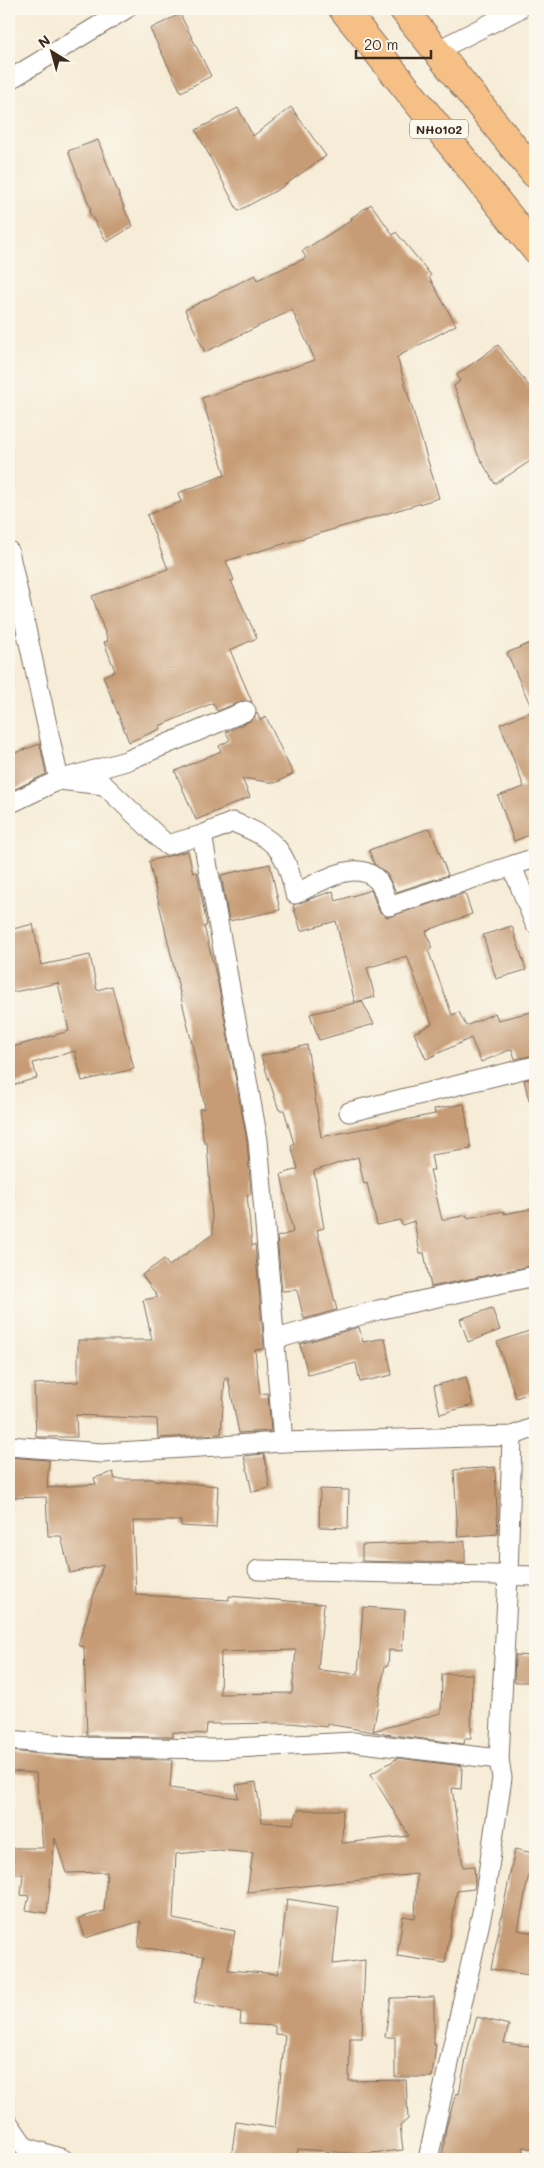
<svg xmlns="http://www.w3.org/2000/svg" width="544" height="2168" font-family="Mali,sans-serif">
  <rect width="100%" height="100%" fill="#fbf7ec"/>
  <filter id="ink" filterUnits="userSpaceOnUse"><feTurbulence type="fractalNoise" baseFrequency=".02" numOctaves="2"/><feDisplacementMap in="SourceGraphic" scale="10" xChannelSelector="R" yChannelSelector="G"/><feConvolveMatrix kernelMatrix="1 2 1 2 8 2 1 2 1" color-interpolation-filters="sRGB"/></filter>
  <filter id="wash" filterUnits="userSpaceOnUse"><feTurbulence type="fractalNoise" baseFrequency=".0096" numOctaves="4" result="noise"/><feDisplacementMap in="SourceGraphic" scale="20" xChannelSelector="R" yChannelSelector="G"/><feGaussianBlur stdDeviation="1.12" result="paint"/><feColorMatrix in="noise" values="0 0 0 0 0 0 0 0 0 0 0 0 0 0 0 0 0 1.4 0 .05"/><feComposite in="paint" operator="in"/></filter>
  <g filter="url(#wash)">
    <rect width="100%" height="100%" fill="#f6ecd7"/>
    <g id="blocks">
      <g fill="#c69b75" fill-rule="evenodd">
        <path d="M180 14 211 76 181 92 150 29Z"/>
        <path d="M291 107 326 156 279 189 238 211 196 130 238 108 253 136Z"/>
        <path d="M98 140 126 213 133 226 107 242 89 212 91 210 68 151Z"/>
        <path d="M371 204 393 235 396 232 431 275 429 277 456 325 397 357 439 498 226 561 234 580 231 581 257 638 230 650 252 702 242 701 217 711 213 703 159 726 160 729 129 742 103 676 115 671 104 642 108 641 92 596 168 569 147 515 181 502 178 493 225 475 202 398 315 360 292 310 205 352 185 310 255 275 257 280 306 258 302 251 352 220 351 218Z"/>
        <path d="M498 345 535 394V458L495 484 478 455 454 386 460 381 457 375Z"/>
        <path d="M535 641V833L514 841 498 796 524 787 500 724 533 711 507 653Z"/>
        <path d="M257 713 260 720 266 717 293 774 275 783 242 778 250 797 196 820 175 771 221 751 219 746 230 740 226 732 250 721Z"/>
        <path d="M40 744 46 774 9 792V755Z"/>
        <path d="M430 828 448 875 396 892 387 874 374 864 369 850Z"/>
        <path d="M188 851 193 873 197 872 207 926H204L218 983 247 1141 251 1194 247 1195 252 1246 255 1244 264 1349 255 1350 260 1394 268 1393 271 1431 239 1433 228 1378H225L221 1434 158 1438 157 1419 76 1415 77 1437H36L34 1384 78 1382V1340H152L143 1300 158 1297 142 1275 164 1259 169 1266 213 1234 207 1143H204L199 1109 205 1108 193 1048 149 861Z"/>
        <path d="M270 864 280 910 229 921 221 875Z"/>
        <path d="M371 890 379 911 387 917 465 893 472 914 426 931 432 948 428 950 452 1015 459 1012 466 1026 495 1013 498 1020 535 1011V1055L515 1059 512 1049 481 1062 471 1038 426 1059 414 1033 432 1024 407 956 367 968 375 997 356 1002 362 1001 374 1024 319 1040 310 1014 355 1003 336 921 301 931 293 905 333 891 336 901Z"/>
        <path d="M33 924 41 965 90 955 97 990 112 986 134 1069 82 1081 75 1051 33 1063 37 1078 9 1086V1048L69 1031 58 983 9 993V930Z"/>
        <path d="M512 926 526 970 496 979 483 935Z"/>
        <path d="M307 1045 321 1137 435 1114 434 1109 464 1104 471 1149 431 1155 434 1170H430L442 1220 467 1215V1218L504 1211V1214L535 1208V1265L431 1287 424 1253H420L414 1221 402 1225 400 1220 377 1225 367 1183 364 1184 358 1157 314 1171 324 1228 317 1230 337 1310 304 1319 297 1290 282 1291 277 1237 293 1232 281 1174 298 1169 291 1146 294 1144 284 1110H279L261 1056Z"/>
        <path d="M535 1078V1099L529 1100 524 1080Z"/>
        <path d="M492 1308 500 1330 468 1342 460 1319Z"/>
        <path d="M359 1327 363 1342 385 1338 392 1375 360 1382 356 1363 308 1375 300 1344Z"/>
        <path d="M532 1330 535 1341V1391L516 1398 497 1342Z"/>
        <path d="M466 1377 473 1405 440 1414 434 1386Z"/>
        <path d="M264 1454 270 1488 252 1492 244 1456Z"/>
        <path d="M9 1457 49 1460 47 1488 96 1484 94 1478 113 1472 115 1479H153V1480L218 1486 216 1528 181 1526V1521H133L136 1595 229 1600V1596L324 1604 318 1670 358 1674 363 1607 405 1610 402 1651 389 1650 388 1666H385L373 1731 441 1713 442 1674H472L471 1738H465L464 1744 385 1734 327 1724V1727L291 1723 207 1724 206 1734 173 1732V1737L87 1736 84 1647 78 1645 103 1565 70 1573 61 1536H48L46 1497 9 1498ZM296 1650 292 1693 220 1694 221 1652Z"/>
        <path d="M495 1467 498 1534 458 1537 454 1470Z"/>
        <path d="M320 1489 349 1490 348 1528 319 1527Z"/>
        <path d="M465 1541V1563L362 1561V1545Z"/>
        <path d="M515 1655 535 1656V1682H514Z"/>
        <path d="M9 1751 88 1758 172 1760 170 1788 238 1798 236 1785 256 1782 262 1822 293 1824 298 1810H343L342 1843 409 1836 371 1774 398 1758 462 1766 461 1789 452 1788 463 1867 474 1866 475 1883 474 1889 457 1891 445 1963 397 1956 403 1916 415 1918 417 1874 247 1892 253 1853 219 1850 176 1854 173 1919 235 1931 228 1970 278 1974 287 1899 339 1907 333 1964 365 1960 362 2038H350L349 2081 406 2080 408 2119 400 2126 403 2150 360 2154 298 2149 296 2159H231L236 2122 275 2128 285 2035 275 2034V2026L240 2024 241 2012 194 2003 204 1956 138 1947 141 1921 85 1938 79 1918 104 1911 107 1872 66 1873 55 1838 47 1913 26 1910 29 1896 21 1895 23 1874H14L13 1848H43L36 1773 9 1771Z"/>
        <path d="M515 1849 533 1853 518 1930 535 1933V1976L491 1969Z"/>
        <path d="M434 1997V2045L436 2044 432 2077H395V2037H385L391 1998Z"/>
        <path d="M477 2017 509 2025 504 2043 535 2047V2150L524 2147 521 2159H442L446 2128 456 2093 459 2094 469 2044Z"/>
      </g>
    </g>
  </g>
  <g filter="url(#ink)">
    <use href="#blocks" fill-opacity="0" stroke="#7c6e5f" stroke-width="1"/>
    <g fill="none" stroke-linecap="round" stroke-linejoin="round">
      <g stroke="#7c6e5f" stroke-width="21">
        <g id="street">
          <path d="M436 51 519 9"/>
          <path d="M9 80 126 9"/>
          <path d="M9 551 59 780 104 785 167 845 202 835 258 1140 283 1442"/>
          <path d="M9 804 59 780 126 761 246 711"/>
          <path d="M202 835 233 822C277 840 285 849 295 894 317 884 357 856 378 881 383 887 386 899 389 906L535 858"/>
          <path d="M512 866 535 924"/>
          <path d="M349 1112 535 1066"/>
          <path d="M276 1339 378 1310 535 1276"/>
          <path d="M9 1446 102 1453 283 1442 512 1436 535 1427"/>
          <path d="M258 1570 535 1576"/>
          <path d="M9 1740 88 1747 215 1749 354 1742 499 1759"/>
          <path d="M9 2124 25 2147 63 2159"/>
          <path d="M428 2159 483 1908 502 1778 499 1759 508 1576 512 1436"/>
        </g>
      </g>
      <g stroke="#7c6e5f" stroke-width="30">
        <g id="highway">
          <path d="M343 9 535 249"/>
          <path d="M403 9 535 174"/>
        </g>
      </g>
      <use href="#street" stroke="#fff" stroke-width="19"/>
      <use href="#highway" stroke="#f5bf86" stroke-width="28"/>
    </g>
  </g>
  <g text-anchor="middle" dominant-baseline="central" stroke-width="5" stroke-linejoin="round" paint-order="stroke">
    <rect fill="#fbf7ec" stroke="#75685c" stroke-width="1" x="410" y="119.5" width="58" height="19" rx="4"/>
    <g font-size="12" font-weight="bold" fill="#3b2a1e">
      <text x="439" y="129">NH0102</text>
    </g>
  </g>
  <rect width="544" height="2168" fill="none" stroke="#fbf7ec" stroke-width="30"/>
  <g transform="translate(52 52) rotate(323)" stroke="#fbf7ec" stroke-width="4" paint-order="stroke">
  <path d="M0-4L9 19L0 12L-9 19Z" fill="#3b2a1e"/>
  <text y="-8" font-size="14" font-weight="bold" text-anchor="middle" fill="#3b2a1e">N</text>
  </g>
  <path d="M356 50v8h75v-8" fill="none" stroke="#3b2a1e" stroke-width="2.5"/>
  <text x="364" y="50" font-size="15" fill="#3b2a1e" stroke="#fbf7ec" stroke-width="4" paint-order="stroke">20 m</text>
</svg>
